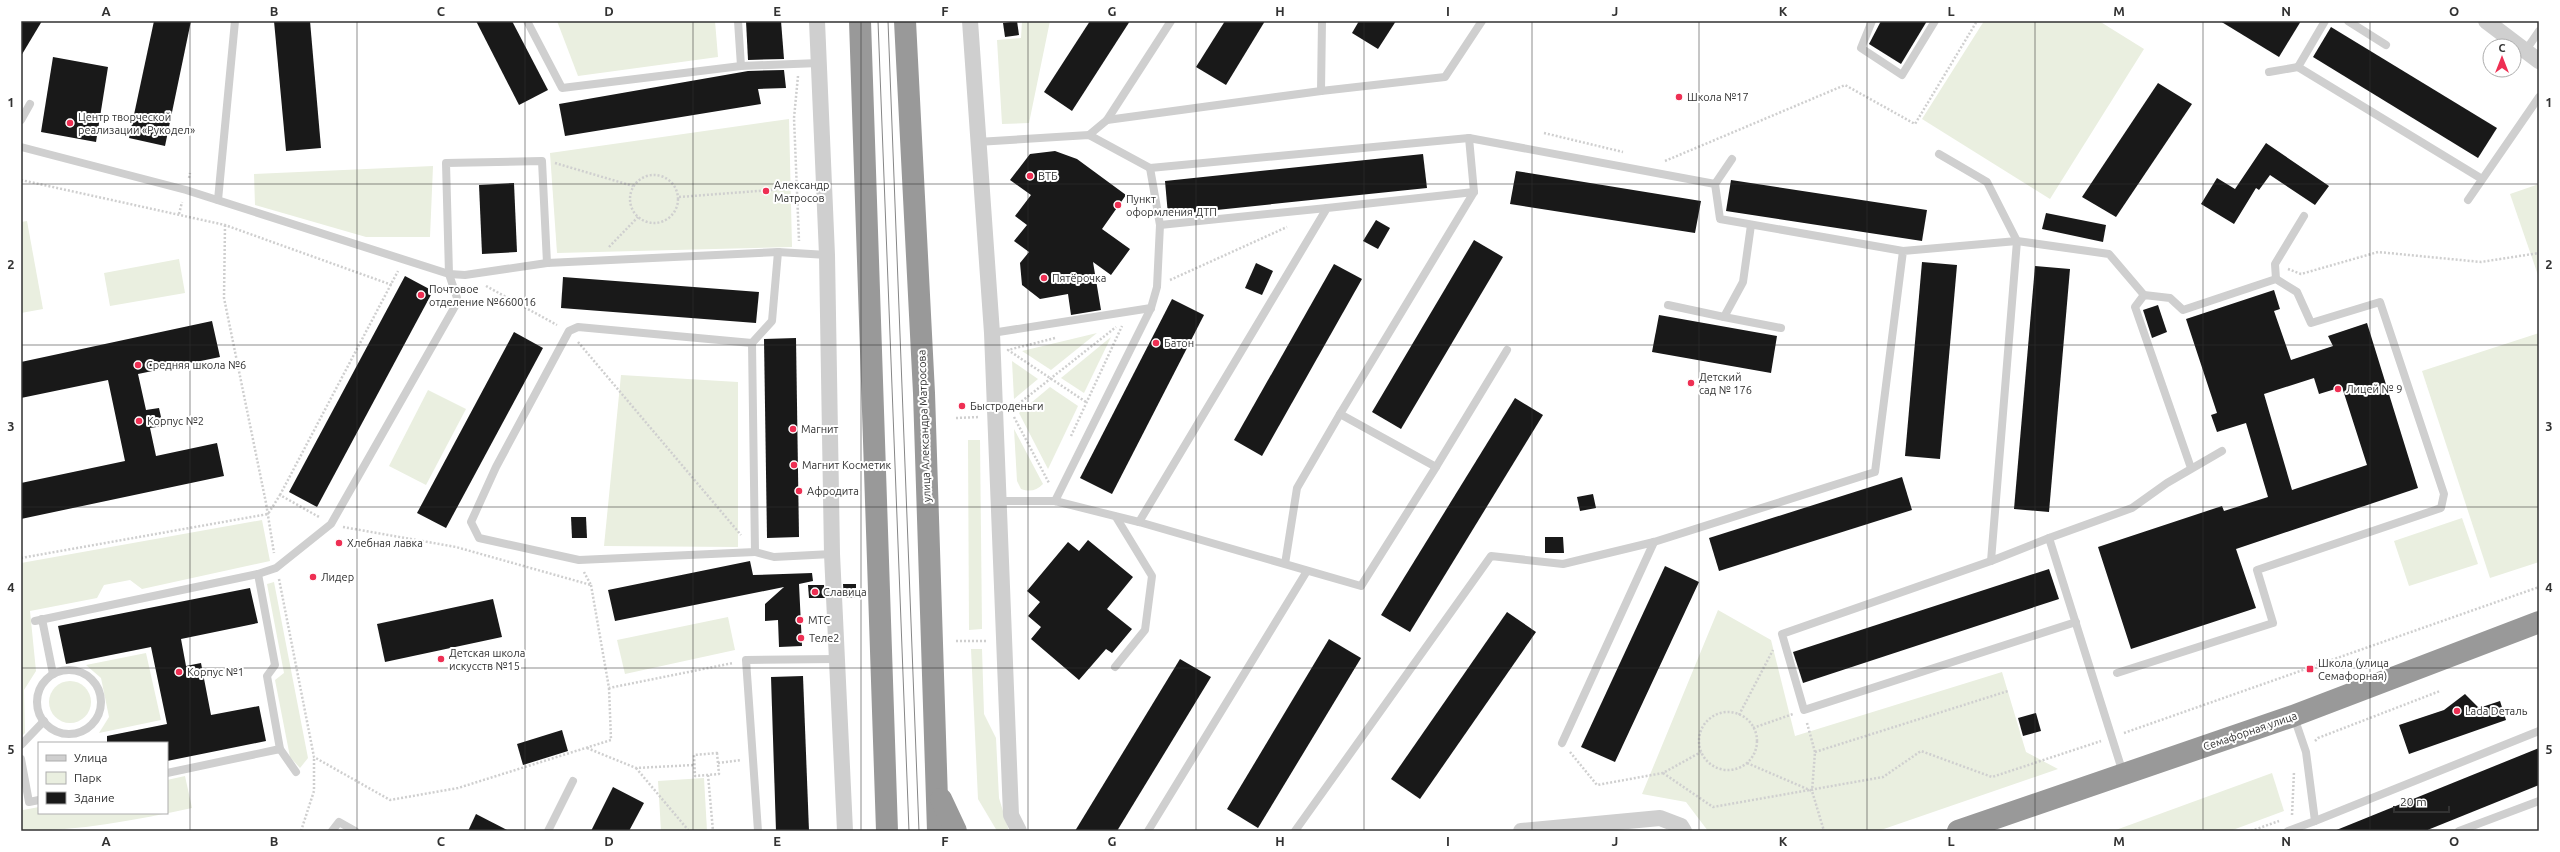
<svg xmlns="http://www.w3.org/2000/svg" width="2560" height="852" font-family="Ubuntu,sans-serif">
  <rect width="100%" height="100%" fill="#fff"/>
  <g fill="#eaefe0">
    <path d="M557 21H715L718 57 578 76Z"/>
    <path d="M1022 21H1050L1029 123 1002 124 997 40 1021 38Z"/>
    <path d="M1984 21H2099L2144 49 2050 199 1922 119Z"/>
    <path d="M789 119 792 247 557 253 550 153Z"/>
    <path d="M433 166 430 237H366L255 205 254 174Z"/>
    <path d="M2539 184V278L2510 194Z"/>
    <path d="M27 221 43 309 21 313V222Z"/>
    <path d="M179 259 185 293 110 306 104 273Z"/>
    <path d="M1097 333 1051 370 1022 351Z"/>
    <path d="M2539 333V562L2490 578 2422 371Z"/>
    <path d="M1111 337 1084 393 1061 378Z"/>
    <path d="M1012 361 1038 379 1014 399Z"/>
    <path d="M621 375 738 382V547L604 546Z"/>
    <path d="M1050 387 1078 406 1048 469 1019 413Z"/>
    <path d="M428 390 466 409 426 485 389 466Z"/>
    <path d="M1014 429 1043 484C1036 491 1030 492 1021 489L1017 481Z"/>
    <path d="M968 440H980L982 629 969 630Z"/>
    <path d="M2462 518 2478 564 2409 586 2394 541Z"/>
    <path d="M262 520 270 561 142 589 130 580 104 585 97 598 30 611 36 671 24 690 25 733 21 737V563Z"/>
    <path d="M274 582 308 758 300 768 290 757 275 680 284 673 267 584Z"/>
    <path d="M1718 610 1771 640 1795 736 2002 672 2026 752 2058 769 1878 831H1708L1686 802 1642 794Z"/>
    <path d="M728 617 735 650 625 674 617 640Z"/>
    <path d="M971 649H982L984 714 996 738 999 798 1009 831H997L978 799Z"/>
    <path d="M146 653 161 720 99 733 109 717 101 678 86 665Z"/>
    <circle cx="70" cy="702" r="21"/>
    <path d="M2272 773 2284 811 2230 831H2113Z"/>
    <path d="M185 776 192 808C136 820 79 831 21 831V802L23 810 39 807V813H167V780Z"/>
    <path d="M704 778 707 831H661L658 781Z"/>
  </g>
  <g fill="#191919" fill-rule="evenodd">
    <path d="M21 21H42L21 56Z"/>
    <path d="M154 21H191L165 146 129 138Z"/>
    <path d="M274 21H310L321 148 286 151Z"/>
    <path d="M476 21H512L548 90 519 105Z"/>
    <path d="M746 21H781L784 59 748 60Z"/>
    <path d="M1017 21 1019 35 1005 37 1003 23Z"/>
    <path d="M1090 21H1130L1072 111 1044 92Z"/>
    <path d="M1225 21H1265L1226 85 1196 67Z"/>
    <path d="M1359 21H1396L1378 49 1352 33Z"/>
    <path d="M1881 21H1927L1901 64 1869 44Z"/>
    <path d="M2220 21H2301L2279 57Z"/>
    <path d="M2331 27 2497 128 2478 158 2313 57Z"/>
    <path d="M53 57 108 67 96 142 41 132Z"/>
    <path d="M784 70 786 88 758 89 761 104 565 136 559 104 748 71Z"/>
    <path d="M2158 83 2192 104 2116 217 2082 197Z"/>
    <path d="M2266 143 2329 186 2315 205 2270 175 2259 190 2256 188 2234 224 2201 204 2217 178 2235 189Z"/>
    <path d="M1055 151 1077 159 1126 195 1102 229 1130 249 1111 275 1093 262 1101 310 1071 315 1068 294 1040 299 1022 285 1020 263 1029 252 1014 241 1027 225 1015 216 1031 195 1010 180 1030 154Z"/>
    <path d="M1423 154 1427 188 1168 215 1165 181Z"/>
    <path d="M1516 171 1701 201 1695 233 1510 204Z"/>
    <path d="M1731 180 1927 210 1922 241 1726 211Z"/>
    <path d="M514 183 517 252 482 254 479 185Z"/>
    <path d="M2046 213 2106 225 2103 242 2042 229Z"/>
    <path d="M1376 220 1390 228 1378 249 1363 241Z"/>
    <path d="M1474 240 1503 257 1401 429 1372 412Z"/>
    <path d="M1922 262 1957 265 1940 459 1905 456Z"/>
    <path d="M1256 263 1273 271 1262 295 1245 288Z"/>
    <path d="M1334 264 1362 279 1262 456 1234 440Z"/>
    <path d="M2035 266 2070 269 2049 512 2014 509Z"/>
    <path d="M405 276 433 291 317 507 289 492Z"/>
    <path d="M563 277 759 292 756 323 561 308Z"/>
    <path d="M2274 290 2280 309 2274 311 2291 360 2333 346 2328 336 2367 323 2418 488 2236 549 2256 608 2131 649 2098 547 2222 506 2224 511 2268 497 2246 423 2217 432 2211 415 2217 413 2186 319ZM2314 378 2319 394 2342 387 2367 465 2292 490 2264 394Z"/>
    <path d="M1172 299 1204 315 1112 494 1080 478Z"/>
    <path d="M2158 305 2167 332 2152 338 2143 310Z"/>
    <path d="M1659 315 1777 336 1771 373 1652 352Z"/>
    <path d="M212 321 220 357 138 374 146 410 159 408 163 426 150 428 156 456 217 443 224 476 21 519V483L125 461 108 380 21 398V362Z"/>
    <path d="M514 332 543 348 446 528 417 513Z"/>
    <path d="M796 338 799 537 767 538 764 339Z"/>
    <path d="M1515 398 1543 415 1410 632 1381 615Z"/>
    <path d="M1902 477 1912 510 1719 571 1709 538Z"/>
    <path d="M1593 494 1596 508 1580 511 1577 497Z"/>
    <path d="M571 517H586L587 538H572Z"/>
    <path d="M1545 537H1563L1564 553H1545Z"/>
    <path d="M1088 540 1133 577 1107 609 1132 629 1112 653 1106 649 1079 680 1031 639 1041 627 1028 616 1040 602 1027 591 1068 542 1079 551Z"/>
    <path d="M750 561 753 575 812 573 813 581 799 584 802 646 779 647 778 620 765 621V604L784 587 615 621 608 590Z"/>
    <path d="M1665 566 1699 582 1615 762 1581 747Z"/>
    <path d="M2049 569 2059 599 1803 683 1793 652Z"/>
    <path d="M843 584H856V598H844Z"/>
    <path d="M808 585H824L825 598H809Z"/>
    <path d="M250 588 258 623 181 639 186 666 201 663 211 715 259 706 266 741 167 761V743H107V736L167 724 151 647 66 664 58 626Z"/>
    <path d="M493 599 502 637 385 662 377 624Z"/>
    <path d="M1507 612 1536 632 1420 799 1391 779Z"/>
    <path d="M1329 639 1361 658 1258 828 1227 809Z"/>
    <path d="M1180 659 1211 677 1117 831H1075Z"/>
    <path d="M803 676 809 831H776L771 677Z"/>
    <path d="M2465 694 2479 708 2500 701 2506 720 2409 754 2399 725 2444 710Z"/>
    <path d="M2036 713 2041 731 2023 736 2018 718Z"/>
    <path d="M562 730 568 751 523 765 517 744Z"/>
    <path d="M2539 748V785L2425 831H2334Z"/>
    <path d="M613 787 644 803 629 831H591Z"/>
    <path d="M476 814 509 831H468Z"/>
  </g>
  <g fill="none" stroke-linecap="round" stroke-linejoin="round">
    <g stroke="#cfcfcf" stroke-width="2.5" stroke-dasharray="2 2" stroke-linecap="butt">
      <path d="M798 76 794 118 799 241"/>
      <path d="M1544 133 1623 152"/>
      <path d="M1665 161 1845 85 1915 124 1977 21"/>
      <path d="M555 163 633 186"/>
      <circle cx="654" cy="199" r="24"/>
      <path d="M189 178 190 173"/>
      <path d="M21 180 225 225 392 285"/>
      <path d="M679 197 797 188"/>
      <path d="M179 214 182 202"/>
      <path d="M225 225 224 298 266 503 274 553"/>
      <path d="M609 247 638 217"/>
      <path d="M2288 269 2301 274 2378 252 2481 262 2539 253"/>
      <path d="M1170 280 1287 227"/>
      <path d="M486 286 557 325"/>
      <path d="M1055 338 1008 350 1086 402"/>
      <path d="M578 342 741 535"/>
      <path d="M1012 409 1116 327"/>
      <path d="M1014 417 1049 483"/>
      <path d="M956 418 979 417"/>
      <path d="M1071 436 1122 326"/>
      <path d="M280 495 398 271"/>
      <path d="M343 527 456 547 591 585 584 572"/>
      <path d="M21 558 268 514 280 495 319 517"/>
      <path d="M279 579 314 757 390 800 458 788 611 740 609 688"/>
      <path d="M591 585 609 688 733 663"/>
      <path d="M956 641H988"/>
      <circle cx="1728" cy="741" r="29"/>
      <path d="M1739 715 1773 650"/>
      <path d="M1807 723 1815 752 1812 791"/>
      <path d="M1753 728 1793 714"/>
      <path d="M2124 733 2539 587"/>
      <path d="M2315 741 2318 738 2440 691"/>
      <path d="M587 748 636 768 694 765"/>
      <path d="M1570 752 1597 785 1663 773 1701 752"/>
      <path d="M1815 752 2008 691"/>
      <path d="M717 753 719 774 695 776 694 755Z"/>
      <path d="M718 763 741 760"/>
      <path d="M1747 763 1812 791 1824 831"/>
      <path d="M636 768 689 831"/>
      <path d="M1663 773 1713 807 1883 777 1921 751 1992 777 2101 741"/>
      <path d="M708 775 713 831"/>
      <path d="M2292 815 2294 772"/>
      <path d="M301 831 314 791V758"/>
      <path d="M2251 831 2279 821"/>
    </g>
    <g stroke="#cfcfcf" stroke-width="8">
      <path d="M527 21 562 88 741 66 738 21"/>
      <path d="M1872 21 1861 48 1902 75 1935 21"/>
      <path d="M2325 21 2298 67 2482 179"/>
      <path d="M2348 21 2386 45"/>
      <path d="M2526 50 2539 31"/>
      <path d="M741 66 819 63"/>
      <path d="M2269 72 2298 67"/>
      <path d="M1321 91 1322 21"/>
      <path d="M21 120 30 104"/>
      <path d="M1107 120 1171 21"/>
      <path d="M1089 135 1107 120 1321 91 1445 77 1482 21"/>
      <path d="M977 142 1089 135 1150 168 1469 138 1715 184 1720 219 1903 251"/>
      <path d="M21 147 186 190 449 274 465 275 547 263 778 252 827 255"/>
      <path d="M1939 154 1987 182 2017 241 1991 561 2049 538 2123 773"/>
      <path d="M1715 184 1732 159"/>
      <path d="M218 200 235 21"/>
      <path d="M2468 200 2539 97"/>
      <path d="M1160 225 1327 208"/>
      <path d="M2276 279 2275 264 2304 216"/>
      <path d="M1668 305 1724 317 1743 282 1751 225"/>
      <path d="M1724 317 1781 328"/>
      <path d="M578 327 752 343 755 552 579 560 479 538 471 522 496 467 569 331Z"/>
      <path d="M992 333 1151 308"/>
      <path d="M752 343 772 321 778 252"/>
      <path d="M1340 414 1474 192 1469 138"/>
      <path d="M1436 467 1507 350"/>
      <path d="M998 501H1055L1139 522 1361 586 1436 467 1340 414 1297 488 1285 564"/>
      <path d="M1055 501 1151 308 1157 287 1160 225 1150 168"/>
      <path d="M1139 522 1327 208 1474 192"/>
      <path d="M2049 538 2132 508 2167 483 2222 451"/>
      <path d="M755 552 774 557 832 554"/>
      <path d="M1991 561 1782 634 1804 710 2076 622"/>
      <path d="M258 574 275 665 267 676 280 749"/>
      <path d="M42 619 53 674"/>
      <path d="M35 621 258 574 276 568 331 524 458 301 449 274 446 163 542 161 547 263"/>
      <path d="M1115 667 1145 630 1152 576 1116 517"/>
      <circle cx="69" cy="702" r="32"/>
      <path d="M2117 673 2273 623 2257 570 2441 508 2444 494 2380 302 2311 323 2297 292 2276 279 2183 310 2170 298 2144 295 2135 307 2191 468"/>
      <path d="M1562 743 1654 542"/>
      <path d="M21 745 44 721"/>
      <path d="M21 759 29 802 39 800"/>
      <path d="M167 773 280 749 296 772"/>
      <path d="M2315 821 2539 731"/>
      <path d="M332 831 339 822 355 831"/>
      <path d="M548 831 573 781"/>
      <path d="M758 831 746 660 837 659"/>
      <path d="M1148 831 1307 571"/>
      <path d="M1295 831 1491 556 1563 564 1654 542 1875 472 1903 251 2017 241 2109 254 2144 295"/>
      <path d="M2288 831 2315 821 2306 752 2294 717"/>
      <path d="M2459 831 2539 801"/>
    </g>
    <g stroke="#cfcfcf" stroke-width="16">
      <path d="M817 21 827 255 832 554 845 831"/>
      <path d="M970 21 992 333 1011 815 1019 831"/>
      <path d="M2486 21 2539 61"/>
      <path d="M1521 831 1660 818 1681 826 1684 831"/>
    </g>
    <g stroke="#999" stroke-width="22">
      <path d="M860 21 887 831"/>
      <path d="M905 21 924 393 938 831"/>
      <path d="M941 799 956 831"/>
      <path d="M1958 831 2293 716 2539 622"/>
    </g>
    <g stroke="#878787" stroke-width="1">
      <path d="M878 21 909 831"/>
      <path d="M888 21 919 831"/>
    </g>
  </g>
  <path fill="none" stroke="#323232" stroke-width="1" stroke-opacity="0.55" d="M190 21V831M357 21V831M525 21V831M693 21V831M861 21V831M1028 21V831M1196 21V831M1364 21V831M1532 21V831M1699 21V831M1867 21V831M2035 21V831M2203 21V831M2370 21V831M21 184H2539M21 345H2539M21 507H2539M21 668H2539"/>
  <g fill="#ee2f53" stroke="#fff" stroke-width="1.5">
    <circle cx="1679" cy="97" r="4"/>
    <circle cx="70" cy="123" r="4"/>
    <circle cx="1030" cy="176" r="4"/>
    <circle cx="766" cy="191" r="4"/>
    <circle cx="1118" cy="205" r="4"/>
    <circle cx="1044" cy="278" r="4"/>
    <circle cx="421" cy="295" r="4"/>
    <circle cx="1156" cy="343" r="4"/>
    <circle cx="138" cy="365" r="4"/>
    <circle cx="1691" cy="383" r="4"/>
    <circle cx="2338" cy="389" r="4"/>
    <circle cx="962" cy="406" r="4"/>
    <circle cx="139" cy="421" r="4"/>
    <circle cx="793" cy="429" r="4"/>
    <circle cx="794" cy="465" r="4"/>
    <circle cx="799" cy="491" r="4"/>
    <circle cx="339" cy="543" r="4"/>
    <circle cx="313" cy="577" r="4"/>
    <circle cx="815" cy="592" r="4"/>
    <circle cx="800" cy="620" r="4"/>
    <circle cx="801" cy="638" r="4"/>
    <circle cx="441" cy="659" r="4"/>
    <rect x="2306" y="665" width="8" height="8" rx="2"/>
    <circle cx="179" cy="672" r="4"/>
    <circle cx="2457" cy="711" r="4"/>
  </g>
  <g text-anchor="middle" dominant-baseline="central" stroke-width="4" stroke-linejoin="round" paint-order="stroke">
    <g font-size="11" fill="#323232" stroke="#fff" text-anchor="start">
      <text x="1687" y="97">Школа №17</text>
      <text x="78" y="117">Центр творческой<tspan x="78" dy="13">реализации «Рукодел»</tspan></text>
      <text x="1038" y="176">ВТБ</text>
      <text x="774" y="185">Александр<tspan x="774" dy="13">Матросов</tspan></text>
      <text x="1126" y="199">Пункт<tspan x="1126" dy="13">оформления ДТП</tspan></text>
      <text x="1052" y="278">Пятёрочка</text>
      <text x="429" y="289">Почтовое<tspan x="429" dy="13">отделение №660016</tspan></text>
      <text x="1164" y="343">Батон</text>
      <text x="146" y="365">Средняя школа №6</text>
      <text x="1699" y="377">Детский<tspan x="1699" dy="13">сад № 176</tspan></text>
      <text x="2346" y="389">Лицей № 9</text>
      <text x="970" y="406">Быстроденьги</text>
      <text x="147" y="421">Корпус №2</text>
      <text x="801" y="429">Магнит</text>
      <text x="802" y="465">Магнит Косметик</text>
      <text x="807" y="491">Афродита</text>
      <text x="347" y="543">Хлебная лавка</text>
      <text x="321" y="577">Лидер</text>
      <text x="823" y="592">Славица</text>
      <text x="808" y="620">МТС</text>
      <text x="809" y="638">Теле2</text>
      <text x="449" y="653">Детская школа<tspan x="449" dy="13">искусств №15</tspan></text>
      <text x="2318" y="663">Школа (улица<tspan x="2318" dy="13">Семафорная)</tspan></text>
      <text x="187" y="672">Корпус №1</text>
      <text x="2465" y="711">Lada Dеталь</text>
    </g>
    <g font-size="11" fill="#323232" stroke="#fff">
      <text transform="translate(924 426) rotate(-92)">улица Александра Матросова</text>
      <text transform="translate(2250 731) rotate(-19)">Семафорная улица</text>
    </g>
  </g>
  <rect width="2560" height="852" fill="none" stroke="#ffffff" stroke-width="44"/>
  <rect x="38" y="742" width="130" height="72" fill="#ffffff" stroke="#adadad"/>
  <rect x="46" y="755" width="20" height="6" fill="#cfcfcf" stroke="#adadad"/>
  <text x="74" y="762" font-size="12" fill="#323232">Улица</text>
  <rect x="46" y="772" width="20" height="12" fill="#eaefe0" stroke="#adadad"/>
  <text x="74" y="782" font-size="12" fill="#323232">Парк</text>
  <rect x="46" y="792" width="20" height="12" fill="#191919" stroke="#adadad"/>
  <text x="74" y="802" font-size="12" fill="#323232">Здание</text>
  <g transform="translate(2502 58)"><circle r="19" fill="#ffffff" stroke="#adadad"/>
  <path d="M0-3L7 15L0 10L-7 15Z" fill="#ee2f53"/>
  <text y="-6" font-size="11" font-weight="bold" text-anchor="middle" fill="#323232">С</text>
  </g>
  <path d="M2394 806v6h55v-6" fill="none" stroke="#323232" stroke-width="2"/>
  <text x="2400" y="806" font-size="12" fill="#323232" stroke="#ffffff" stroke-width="3" paint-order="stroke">20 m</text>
  <rect x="22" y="22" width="2516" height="808" fill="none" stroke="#323232" stroke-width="1.5"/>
  <g font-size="13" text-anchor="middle" font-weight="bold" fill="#323232">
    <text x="106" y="16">A</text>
    <text x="274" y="16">B</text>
    <text x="441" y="16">C</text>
    <text x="609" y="16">D</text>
    <text x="777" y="16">E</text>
    <text x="945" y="16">F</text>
    <text x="1112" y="16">G</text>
    <text x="1280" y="16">H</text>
    <text x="1448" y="16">I</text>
    <text x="1615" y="16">J</text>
    <text x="1783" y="16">K</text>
    <text x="1951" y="16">L</text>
    <text x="2119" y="16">M</text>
    <text x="2286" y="16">N</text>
    <text x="2454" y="16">O</text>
    <text x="11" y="107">1</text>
    <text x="2549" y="107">1</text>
    <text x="11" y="269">2</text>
    <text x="2549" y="269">2</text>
    <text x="11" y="431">3</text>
    <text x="2549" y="431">3</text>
    <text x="11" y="592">4</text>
    <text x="2549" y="592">4</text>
    <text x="11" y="754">5</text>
    <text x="2549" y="754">5</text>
    <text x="106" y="846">A</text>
    <text x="274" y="846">B</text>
    <text x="441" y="846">C</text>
    <text x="609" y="846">D</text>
    <text x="777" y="846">E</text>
    <text x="945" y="846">F</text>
    <text x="1112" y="846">G</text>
    <text x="1280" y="846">H</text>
    <text x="1448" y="846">I</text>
    <text x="1615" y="846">J</text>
    <text x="1783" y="846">K</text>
    <text x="1951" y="846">L</text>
    <text x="2119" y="846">M</text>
    <text x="2286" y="846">N</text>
    <text x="2454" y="846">O</text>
  </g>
</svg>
